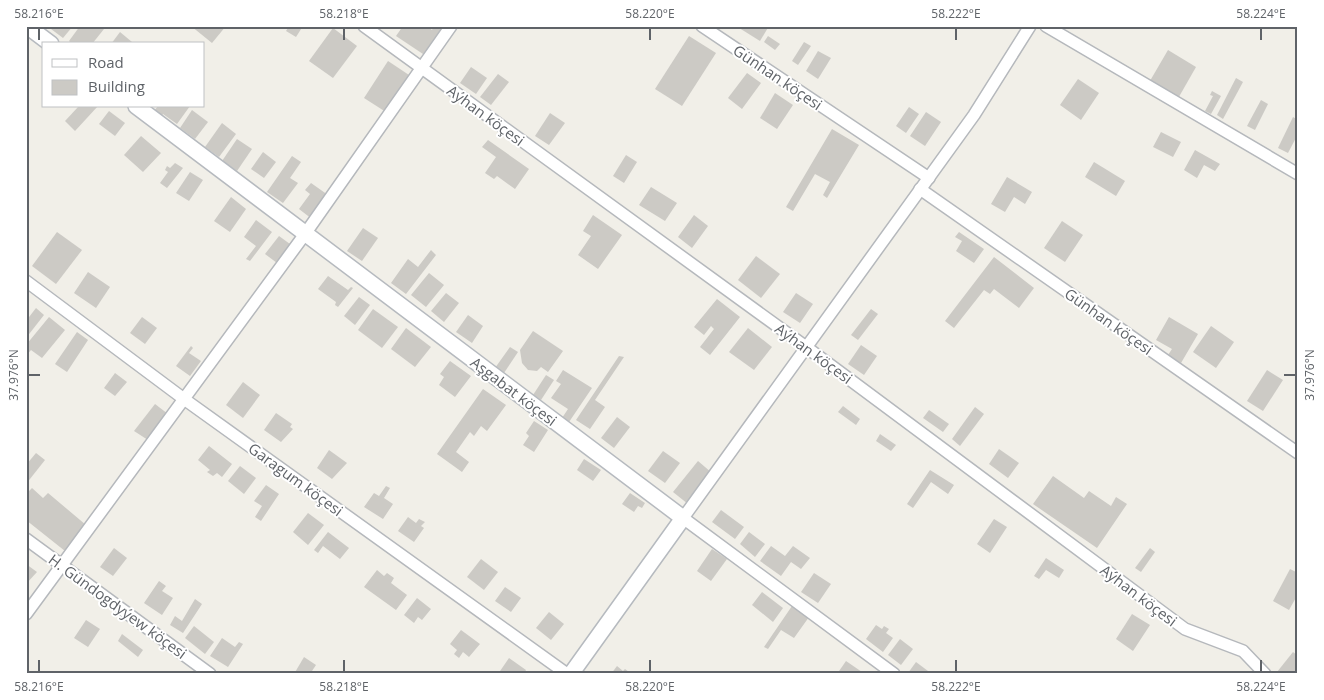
<svg xmlns="http://www.w3.org/2000/svg" width="1324" height="700" font-family="'Open Sans',sans-serif">
  <rect width="100%" height="100%" fill="#f1efe8"/>
  <g fill="#cccac5">
    <path d="M53 26H73L63 38 51 29Z"/>
    <path d="M80 26H100L104 29 92 44H72L69 41Z"/>
    <path d="M191 26H226L212 43Z"/>
    <path d="M289 26H303L296 37 286 31Z"/>
    <path d="M403 26H427L432 30 434 26 444 28 426 56 396 36Z"/>
    <path d="M736 26H769L760 41Z"/>
    <path d="M333 28 357 46 333 78 309 61Z"/>
    <path d="M120 32 132 42 130 44H111Z"/>
    <path d="M689 36 716 53 682 106 655 89Z"/>
    <path d="M768 36 780 44 775 50 764 42Z"/>
    <path d="M804 42 811 46 798 65 792 61Z"/>
    <path d="M1168 50 1196 67 1176 102 1147 86Z"/>
    <path d="M818 51 831 58 818 79 806 71Z"/>
    <path d="M388 61 412 77 389 114 364 98Z"/>
    <path d="M471 67 487 78 476 94 460 83Z"/>
    <path d="M747 73 761 83 742 109 728 98Z"/>
    <path d="M498 74 509 82 491 105 480 97Z"/>
    <path d="M1236 78 1243 82 1223 119 1217 115Z"/>
    <path d="M1078 79 1099 93 1081 120 1060 105Z"/>
    <path d="M1212 91 1221 96 1211 114 1205 111 1213 96 1210 95Z"/>
    <path d="M775 93 793 105 777 129 760 118Z"/>
    <path d="M1261 100 1268 104 1255 130 1247 126Z"/>
    <path d="M79 106H98L75 131 65 121Z"/>
    <path d="M158 106H190L177 124 163 114 161 117 154 111Z"/>
    <path d="M909 107 919 114 906 133 896 126Z"/>
    <path d="M192 110 208 122 195 139 180 128Z"/>
    <path d="M109 111 125 123 115 136 99 124Z"/>
    <path d="M926 112 941 122 925 146 910 136Z"/>
    <path d="M550 113 565 123 549 145 535 136Z"/>
    <path d="M1293 117 1298 120V134L1288 153 1278 148Z"/>
    <path d="M222 123 236 134 219 157 205 147Z"/>
    <path d="M832 129 859 145 827 198 823 195 830 182 815 174 793 211 786 207Z"/>
    <path d="M1161 132 1181 142 1173 157 1153 147Z"/>
    <path d="M141 136 161 153 143 172 124 155Z"/>
    <path d="M237 139 252 149 237 171 222 161Z"/>
    <path d="M488 140 529 169 515 189 497 176 494 179 485 173 496 157 482 147Z"/>
    <path d="M1195 150 1220 164 1215 171 1204 165 1197 178 1184 170Z"/>
    <path d="M263 152 276 162 264 178 251 169Z"/>
    <path d="M626 155 637 162 624 183 613 176Z"/>
    <path d="M292 156 301 162 290 178 298 183 283 203 267 192Z"/>
    <path d="M1094 162 1125 181 1116 196 1085 177Z"/>
    <path d="M175 163 183 168 167 188 160 183 168 172 165 170 167 166 170 168Z"/>
    <path d="M190 172 203 180 189 201 176 193Z"/>
    <path d="M1007 177 1032 192 1025 204 1014 197 1005 212 991 204Z"/>
    <path d="M311 183 328 195 312 219 299 209 310 194 305 190Z"/>
    <path d="M651 187 677 203 665 221 639 205Z"/>
    <path d="M231 197 246 209 230 232 214 221Z"/>
    <path d="M593 215 622 235 598 269 578 255 591 236 583 231Z"/>
    <path d="M694 215 708 226 692 248 678 237Z"/>
    <path d="M256 220 272 232 250 261 246 259 256 246 244 237Z"/>
    <path d="M1062 221 1083 235 1065 262 1044 248Z"/>
    <path d="M363 228 378 238 362 261 347 251Z"/>
    <path d="M57 232 82 250 56 284 32 266Z"/>
    <path d="M959 232 984 249 974 263 956 251 962 241 955 237Z"/>
    <path d="M279 236 290 244 277 263 265 254Z"/>
    <path d="M431 250 436 255 406 294 391 283 408 259 418 267Z"/>
    <path d="M756 256 780 274 761 298 738 280Z"/>
    <path d="M994 257 1034 288 1019 308 994 289 990 294 984 290 954 328 945 321Z"/>
    <path d="M88 272 110 287 96 308 74 293Z"/>
    <path d="M429 273 444 285 426 307 411 295Z"/>
    <path d="M328 276 348 290 351 287 353 288 338 307 335 305 336 302 318 289Z"/>
    <path d="M446 293 459 303 444 322 431 311Z"/>
    <path d="M796 293 813 304 800 323 783 312Z"/>
    <path d="M359 297 370 305 355 325 344 316Z"/>
    <path d="M717 299 740 317 710 355 700 347 714 329 711 326 704 335 694 327Z"/>
    <path d="M36 308 44 315 26 338V321Z"/>
    <path d="M373 309 398 327 382 348 358 330Z"/>
    <path d="M871 309 878 314 858 340 851 335Z"/>
    <path d="M468 315 483 326 472 343 456 332Z"/>
    <path d="M49 317 65 330 42 358 31 350 26 356V345Z"/>
    <path d="M142 317 157 328 145 344 130 333Z"/>
    <path d="M1169 317 1198 334 1181 363 1168 355 1172 349 1156 340Z"/>
    <path d="M1211 326 1234 342 1216 368 1193 352Z"/>
    <path d="M406 328 431 347 415 367 391 349Z"/>
    <path d="M748 328 772 347 754 370 729 352Z"/>
    <path d="M533 331 563 351 548 372 541 367 537 371 528 370 522 363 520 350Z"/>
    <path d="M77 332 88 340 67 372 55 364Z"/>
    <path d="M861 345 877 356 864 375 848 364Z"/>
    <path d="M191 346 193 348 189 353 201 361 190 376 176 366Z"/>
    <path d="M510 347 518 352 504 373 495 368Z"/>
    <path d="M619 356 624 357 595 400 605 407 590 429 576 420Z"/>
    <path d="M450 361 471 376 455 397 439 385 444 377 440 374Z"/>
    <path d="M563 370 592 388 569 422 562 418 568 409 551 398 561 384 556 381Z"/>
    <path d="M1267 370 1283 380 1263 411 1247 401Z"/>
    <path d="M115 373 127 382 115 396 104 388Z"/>
    <path d="M546 375 554 380 541 400 533 395Z"/>
    <path d="M243 382 260 395 243 418 226 405Z"/>
    <path d="M483 389 506 405 487 431 481 426 474 436 470 432 456 452 469 462 462 472 437 454Z"/>
    <path d="M155 404 168 414 148 440 134 431Z"/>
    <path d="M843 406 860 419 856 425 838 412Z"/>
    <path d="M975 407 984 414 960 446 952 439Z"/>
    <path d="M929 410 949 424 943 432 923 418Z"/>
    <path d="M276 413 292 424 290 427 293 429 281 442 264 430Z"/>
    <path d="M617 417 630 427 614 448 601 438Z"/>
    <path d="M534 421 548 430 534 452 523 445 529 436 526 433Z"/>
    <path d="M880 434 896 445 891 451 876 441Z"/>
    <path d="M209 446 232 464 222 477 217 473 213 476 207 472 210 470 198 460Z"/>
    <path d="M999 449 1019 463 1008 478 989 464Z"/>
    <path d="M329 450 347 463 332 479 317 468Z"/>
    <path d="M663 451 680 463 665 483 648 471Z"/>
    <path d="M36 453 45 460 26 484V465Z"/>
    <path d="M584 459 601 470 593 481 577 470Z"/>
    <path d="M698 461 712 473 688 504 673 492Z"/>
    <path d="M240 466 256 478 244 494 228 481Z"/>
    <path d="M930 470 954 485 948 494 931 482 913 508 907 504Z"/>
    <path d="M1053 476 1084 498 1089 491 1111 506 1116 497 1127 504 1097 548 1033 504Z"/>
    <path d="M266 485 279 494 261 521 255 517 262 506 254 501Z"/>
    <path d="M386 486 390 488 384 498 393 504 383 519 364 507 374 493 379 496Z"/>
    <path d="M32 488 43 498 48 493 86 525 65 551 26 520V494Z"/>
    <path d="M630 493 645 503 642 508 638 506 634 512 622 504Z"/>
    <path d="M721 510 744 527 735 539 712 522Z"/>
    <path d="M308 513 324 525 308 545 293 532Z"/>
    <path d="M408 517 416 523 419 519 425 522 421 526 424 528 414 542 398 531Z"/>
    <path d="M994 519 1007 527 990 553 977 544Z"/>
    <path d="M328 532 349 548 340 559 323 546 318 553 314 550Z"/>
    <path d="M749 532 765 544 755 557 740 544Z"/>
    <path d="M771 546 785 556 793 546 810 558 801 569 791 562 781 576 760 561Z"/>
    <path d="M114 548 127 558 113 576 100 567Z"/>
    <path d="M1150 548 1155 552 1141 572 1135 568Z"/>
    <path d="M712 549 727 559 711 581 697 571Z"/>
    <path d="M1046 558 1064 570 1059 578 1046 570 1039 579 1034 576Z"/>
    <path d="M481 559 498 572 484 590 467 577Z"/>
    <path d="M26 564 37 572 26 584Z"/>
    <path d="M1290 569 1298 573V594L1289 610 1273 601Z"/>
    <path d="M377 570 384 576 387 573 394 578 391 583 407 595 396 610 364 587Z"/>
    <path d="M814 573 831 584 818 603 801 592Z"/>
    <path d="M159 581 166 586 162 591 173 598 162 615 144 603Z"/>
    <path d="M505 587 521 598 511 612 495 601Z"/>
    <path d="M762 592 783 608 773 622 752 605Z"/>
    <path d="M417 598 431 609 422 620 418 617 414 623 404 615Z"/>
    <path d="M195 599 202 604 183 633 170 625 175 616 182 621Z"/>
    <path d="M792 606 809 617 794 638 781 630 768 649 764 647Z"/>
    <path d="M549 612 564 624 551 640 536 628Z"/>
    <path d="M1132 614 1150 625 1133 651 1116 639Z"/>
    <path d="M86 620 100 629 88 647 74 638Z"/>
    <path d="M876 625 882 629 884 626 889 629 886 633 893 638 883 652 866 639Z"/>
    <path d="M194 626 214 642 205 654 185 638Z"/>
    <path d="M461 630 480 644 469 657 463 652 459 658 454 654 457 650 450 644Z"/>
    <path d="M122 634 143 650 138 657 118 641Z"/>
    <path d="M222 638 235 647 239 642 243 644 228 667 210 656Z"/>
    <path d="M900 639 913 649 901 665 888 655Z"/>
    <path d="M1293 652 1298 656V674H1278L1277 672Z"/>
    <path d="M304 657 316 665 310 674H294Z"/>
    <path d="M509 658 526 670 524 674H498Z"/>
    <path d="M846 661 862 672 861 674H837Z"/>
    <path d="M916 662 932 674 908 673Z"/>
    <path d="M617 666 623 671 625 669 629 672 628 674H611Z"/>
  </g>
  <g fill="none" stroke-linecap="round" stroke-linejoin="round">
    <g stroke="#b5b8bc" stroke-width="14">
      <g id="street">
        <path d="M364 26 806 347 1185 629 1243 651 1265 674"/>
        <path d="M702 26 929 178"/>
        <path d="M1046 26 1298 174"/>
        <path d="M920 189 1298 453"/>
        <path d="M26 281 184 399 567 674"/>
        <path d="M26 539 210 674"/>
        <path d="M26 614 305 234 451 26"/>
        <path d="M894 674 683 518 974 115 1030 26"/>
      </g>
    </g>
    <g stroke="#b6babf" stroke-width="18">
      <g id="secondary">
        <path d="M27 26 51 44"/>
        <path d="M136 106 683 518 571 674"/>
      </g>
    </g>
    <use href="#street" stroke="#fff" stroke-width="11"/>
    <use href="#secondary" stroke="#fff" stroke-width="15"/>
  </g>
  <path fill="none" stroke="#5f6368" stroke-width="2" d="M39 28V40M344 28V40M650 28V40M956 28V40M1261 28V40M28 375H40M1284 375H1296M39 660V672M344 660V672M650 660V672M956 660V672M1261 660V672"/>
  <g text-anchor="middle" dominant-baseline="central" stroke-width="4" stroke-linejoin="round" paint-order="stroke">
    <g font-size="15" fill="#5f6368" stroke="#fff">
      <text transform="translate(778 77) rotate(34)">Günhan köçesi</text>
      <text transform="translate(486 115) rotate(36)">Aýhan köçesi</text>
      <text transform="translate(1109 321) rotate(35)">Günhan köçesi</text>
      <text transform="translate(814 353) rotate(36)">Aýhan köçesi</text>
      <text transform="translate(514 391) rotate(37)">Aşgabat köçesi</text>
      <text transform="translate(296 479) rotate(36)">Garagum köçesi</text>
      <text transform="translate(1139 595) rotate(37)">Aýhan köçesi</text>
      <text transform="translate(118 606) rotate(36)">H. Gündogdyýew köçesi</text>
    </g>
  </g>
  <rect width="1324" height="700" fill="none" stroke="#ffffff" stroke-width="55"/>
  <rect x="42" y="42" width="162" height="65" fill="#ffffff" stroke="#bfc1c3"/>
  <rect x="52" y="59" width="25" height="8" fill="#ffffff" stroke="#bfc1c3"/>
  <text x="88" y="68" font-size="15" fill="#5f6368">Road</text>
  <rect x="52" y="80" width="25" height="15" fill="#cccac5" stroke="#bfc1c3"/>
  <text x="88" y="92" font-size="15" fill="#5f6368">Building</text>
  <rect x="28" y="28" width="1268" height="644" fill="none" stroke="#5f6368" stroke-width="2"/>
  <g font-size="12" text-anchor="middle" fill="#5f6368">
    <text x="39" y="18">58.216°E</text>
    <text x="344" y="18">58.218°E</text>
    <text x="650" y="18">58.220°E</text>
    <text x="956" y="18">58.222°E</text>
    <text x="1261" y="18">58.224°E</text>
    <text transform="translate(14 375) rotate(-90)" y="4">37.976°N</text>
    <text transform="translate(1310 375) rotate(-90)" y="4">37.976°N</text>
    <text x="39" y="691">58.216°E</text>
    <text x="344" y="691">58.218°E</text>
    <text x="650" y="691">58.220°E</text>
    <text x="956" y="691">58.222°E</text>
    <text x="1261" y="691">58.224°E</text>
  </g>
</svg>
